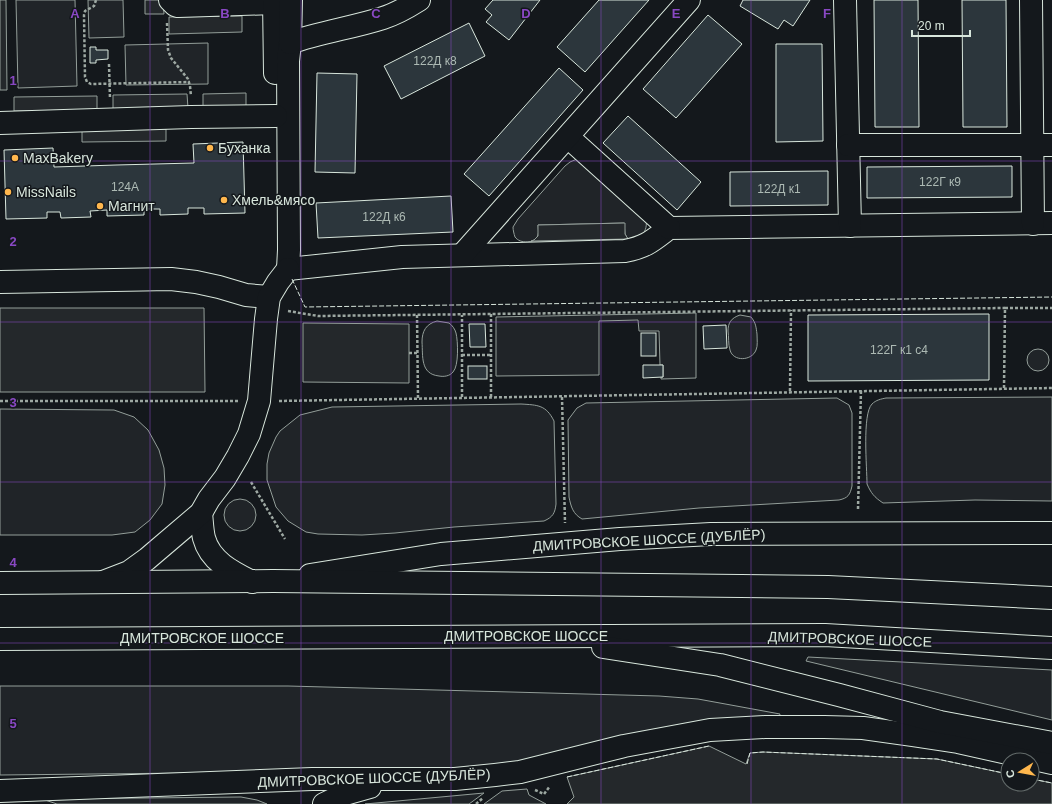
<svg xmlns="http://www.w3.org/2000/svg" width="1052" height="804" font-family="Arial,sans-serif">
  <rect width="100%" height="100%" fill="#14181c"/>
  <g fill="#202428" stroke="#939e99">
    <path d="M16 0H75L77 86 18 88Z"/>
    <path d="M88 0H123L124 37 89 38Z"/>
    <path d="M208 43V84L126 85 125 45Z"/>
    <path d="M577 159 646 219C647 226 646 230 642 235L628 239 625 234 624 223 538 225C538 228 539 232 538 235 535 244 520 244 515 237 514 234 513 230 513 227L518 219 565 166 570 162Z"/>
    <path d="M696 313V378L661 379V377H663V365H660L659 331H639L638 320 599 321V375L496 376V317Z"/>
    <path d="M740 315 751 317C756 323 756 327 757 334 757 339 758 346 756 350 752 361 733 362 730 350 728 344 729 337 728 331 728 323 731 318 740 315Z"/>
    <path d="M437 321 449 323C452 325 455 329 456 333 458 341 459 366 453 372 450 376 444 377 439 376 420 374 423 356 422 342 422 331 426 324 437 321Z"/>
    <circle cx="1038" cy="360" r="11"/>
    <path d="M1052 397V501L975 500 883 503C874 497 871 493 867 484 867 468 862 414 872 404 876 400 881 399 886 398Z"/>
    <path d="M837 398 849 405 852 413V486C850 495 848 498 839 500L699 508 582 519C573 514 571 507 569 497L568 420 577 408 586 403Z"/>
    <path d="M521 404C538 405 546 405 554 421L556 504C555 513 553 517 544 521L454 527 395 533 362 535 318 534 306 532 288 521 276 507 267 480V464L269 453 276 437 280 431 300 415 332 407Z"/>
    <path d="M0 409 114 410 134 417 148 430 159 450 164 468 165 485 162 504 150 520 135 532 112 535H0Z"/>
    <circle cx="240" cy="515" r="16"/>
    <path d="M808 657 1052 670V720L806 661Z"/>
    <path d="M0 686H288L659 696 698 699 780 714 779 718 521 764 465 770 0 775Z"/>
    <path d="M527 789 529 795 546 804H484L502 791Z"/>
    <path d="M484 793 469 804H365Z"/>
    <path d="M241 797 257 800 267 804H57L42 799Z"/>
  </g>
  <g fill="#24282b" stroke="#939e99">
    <path d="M0 0H6L7 90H0Z"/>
    <path d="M145 0H163L164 14H145Z"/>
    <path d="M242 16V32L169 34V17Z"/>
    <path d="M246 93V107L203 108V94Z"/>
    <path d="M187 94 188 108 113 109V95Z"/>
    <path d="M97 96V110L14 111V97Z"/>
    <path d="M166 129V141L82 142V130Z"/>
    <path d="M625 223V234L628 239 531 241 534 240 538 236V225Z"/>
    <path d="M204 308 205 392H0V308Z"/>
    <path d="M303 323 409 324V383L303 382Z"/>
    <path d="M709 746 746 764 750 753 763 752 937 759 1008 774V784H1032V779L1052 783V804H567L574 797 567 777Z"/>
  </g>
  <g fill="#2c363c" stroke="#d8e6dc">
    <path d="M493 0H540L509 40 486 22 492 15 485 9Z"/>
    <path d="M599 0H649L585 72 557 47Z"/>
    <path d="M743 0H810L793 26 784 20 778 29 740 6Z"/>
    <path d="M874 0H918L919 127H875Z"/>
    <path d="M962 0H1006L1007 127H963Z"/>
    <path d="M708 15 742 44 676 118 643 89Z"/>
    <path d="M469 23 485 56 401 99 384 66Z"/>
    <path d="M776 44H822L823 141 776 142Z"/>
    <path d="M90 47H96V50H108V59L96 60V63H90Z"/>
    <path d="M559 68 583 90 489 196 464 174Z"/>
    <path d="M317 73 357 74 355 173 315 172Z"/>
    <path d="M628 116 701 182 677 210 603 143Z"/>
    <path d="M243 142 245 213 204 214V208H188V214L160 215V209H144V215L107 216V210L90 211 91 217 61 218 60 212H47V218L6 219 4 150 53 148 54 167 116 165 194 163 193 144Z"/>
    <path d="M1012 166V197L867 198V167Z"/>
    <path d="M828 171V205L730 206V172Z"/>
    <path d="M451 196 453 232 318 238 316 203Z"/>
    <path d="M989 314V380L808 381V315Z"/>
    <path d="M469 324H485L486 347H470Z"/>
    <path d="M726 325 727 348 704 349 703 326Z"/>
    <rect x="641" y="333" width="15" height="23"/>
    <path d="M643 365H663V377L643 378Z"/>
    <rect x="468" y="366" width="19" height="13"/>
  </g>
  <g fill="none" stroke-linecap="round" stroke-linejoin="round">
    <g stroke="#d8e6dc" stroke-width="24">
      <g id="minor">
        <path d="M170 0 175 5 178 6 274 3"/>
        <path d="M274 0 275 73"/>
        <path d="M419 0C408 7 396 14 383 18 352 28 320 32 290 43L288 61 289 250 288 269 402 257 625 251C646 247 652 241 669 228L1052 223"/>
        <path d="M845 0 850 226"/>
        <path d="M1031 0 1033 224"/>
        <path d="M290 43 291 0"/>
        <path d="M0 123 191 117 276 116"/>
        <path d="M568 137 669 228"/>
        <path d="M848 145H1052"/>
        <path d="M462 255 689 0"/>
        <path d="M0 282 171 279 196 282 219 287 246 295 269 297"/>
        <path d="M201 513C202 521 202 530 204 538 210 561 232 572 252 582"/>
        <path d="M103 582 129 572 147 559 201 513 209 499 225 478 238 456 249 434 259 401 266 319 269 297 278 282 288 269"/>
        <path d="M0 791 312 779H455L495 775 520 772 624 746 710 730 765 727H824L863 728 913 735 958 742 1052 763"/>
        <path d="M324 804 345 794 370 787"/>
      </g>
    </g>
    <g stroke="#d8e6dc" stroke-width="24">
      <path id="major" d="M310 575 441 554 620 539 711 534 1052 533"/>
    </g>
    <g stroke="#d8e6dc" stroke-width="24">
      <g id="highway">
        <path d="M0 583 273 581 828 587 1052 598"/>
        <path d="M0 639 825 635 1052 648"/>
        <path d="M603 647 720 665 839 695 940 722 1052 743"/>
      </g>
    </g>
    <g stroke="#9da8a2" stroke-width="2.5" stroke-dasharray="3 2" stroke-linecap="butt">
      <path d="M96 0 94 6 85 11 84 15 85 77 87 82 91 84 190 82"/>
      <path d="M167 23 168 50 171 58 188 79 190 86 191 96"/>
      <path d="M109 64 110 99"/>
      <path d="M288 311 318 316 1005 308"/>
      <path d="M491 314V397"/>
      <path d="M417 315 418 398"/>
      <path d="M409 353H417"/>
      <path d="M462 355H491"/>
      <path d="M1004 388 1005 308H1052"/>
      <path d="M790 391 791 310"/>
      <path d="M462 397V315"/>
      <path d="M562 397 565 523"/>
      <path d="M0 401H238"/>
      <path d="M279 401 1052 388"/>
      <path d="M251 482 285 539"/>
      <path d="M858 509 861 390"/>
      <path d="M535 790 544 794 550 786"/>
      <path d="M476 804 483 798"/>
    </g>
    <use href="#minor" stroke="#14181c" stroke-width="22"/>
    <use href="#major" stroke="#14181c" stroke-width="22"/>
    <use href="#highway" stroke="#14181c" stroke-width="22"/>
    <g stroke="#d8e6dc" stroke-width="1" stroke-dasharray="5 2" stroke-linecap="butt">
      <path d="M292 279 305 307 1052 297"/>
      <path d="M747 764 750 753 763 752 937 759 1008 774"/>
      <path d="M567 777 709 746"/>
      <path d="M1032 779 1052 783"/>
    </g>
  </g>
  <path fill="none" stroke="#8948c3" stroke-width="1" stroke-opacity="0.55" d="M150 0V804M301 0V804M451 0V804M601 0V804M751 0V804M902 0V804M0 161H1052M0 322H1052M0 482H1052M0 643H1052"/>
  <g fill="#ffb74d" stroke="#14181c" stroke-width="1.5">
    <circle cx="210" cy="148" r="4"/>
    <circle cx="15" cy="158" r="4"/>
    <circle cx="8" cy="192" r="4"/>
    <circle cx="224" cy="200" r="4"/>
    <circle cx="100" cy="206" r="4"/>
  </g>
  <g text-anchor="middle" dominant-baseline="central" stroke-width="3" stroke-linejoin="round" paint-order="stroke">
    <g font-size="12" fill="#adbab4">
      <text x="435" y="61">122Д к8</text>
      <text x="940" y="182">122Г к9</text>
      <text x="125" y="187">124А</text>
      <text x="779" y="189">122Д к1</text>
      <text x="384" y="217">122Д к6</text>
      <text x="899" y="350">122Г к1 с4</text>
    </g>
    <g font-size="14" fill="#d8e6dc" stroke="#14181c" text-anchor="start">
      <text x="218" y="148">Буханка</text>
      <text x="23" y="158">MaxBakery</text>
      <text x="16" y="192">MissNails</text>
      <text x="232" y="200">Хмель&amp;мясо</text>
      <text x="108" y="206">Магнит</text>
    </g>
    <g font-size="14" fill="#d8e6dc" stroke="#14181c">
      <text transform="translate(649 540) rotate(-3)">ДМИТРОВСКОЕ ШОССЕ (ДУБЛЁР)</text>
      <text x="526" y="636">ДМИТРОВСКОЕ ШОССЕ</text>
      <text x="202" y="638">ДМИТРОВСКОЕ ШОССЕ</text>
      <text transform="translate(850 639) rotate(2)">ДМИТРОВСКОЕ ШОССЕ</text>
      <text transform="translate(374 778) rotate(-2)">ДМИТРОВСКОЕ ШОССЕ (ДУБЛЁР)</text>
    </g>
  </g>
  <g font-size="13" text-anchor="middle" font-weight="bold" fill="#8948c3" stroke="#14181c" stroke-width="3" stroke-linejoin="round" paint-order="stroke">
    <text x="75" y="18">A</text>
    <text x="225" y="18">B</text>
    <text x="376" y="18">C</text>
    <text x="526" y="18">D</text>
    <text x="676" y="18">E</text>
    <text x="827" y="18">F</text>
    <text x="13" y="85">1</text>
    <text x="13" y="246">2</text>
    <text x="13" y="407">3</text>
    <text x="13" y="567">4</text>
    <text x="13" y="728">5</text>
  </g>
  <g transform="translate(1020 772) rotate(259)"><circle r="19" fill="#14181c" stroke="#626a69"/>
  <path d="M0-3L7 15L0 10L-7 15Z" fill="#ffb74d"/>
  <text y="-6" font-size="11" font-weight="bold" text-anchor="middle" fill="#d8e6dc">С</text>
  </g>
  <path d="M912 30v6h58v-6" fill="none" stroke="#d8e6dc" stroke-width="2"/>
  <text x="918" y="30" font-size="12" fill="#d8e6dc" stroke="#14181c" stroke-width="3" paint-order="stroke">20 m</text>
</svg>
